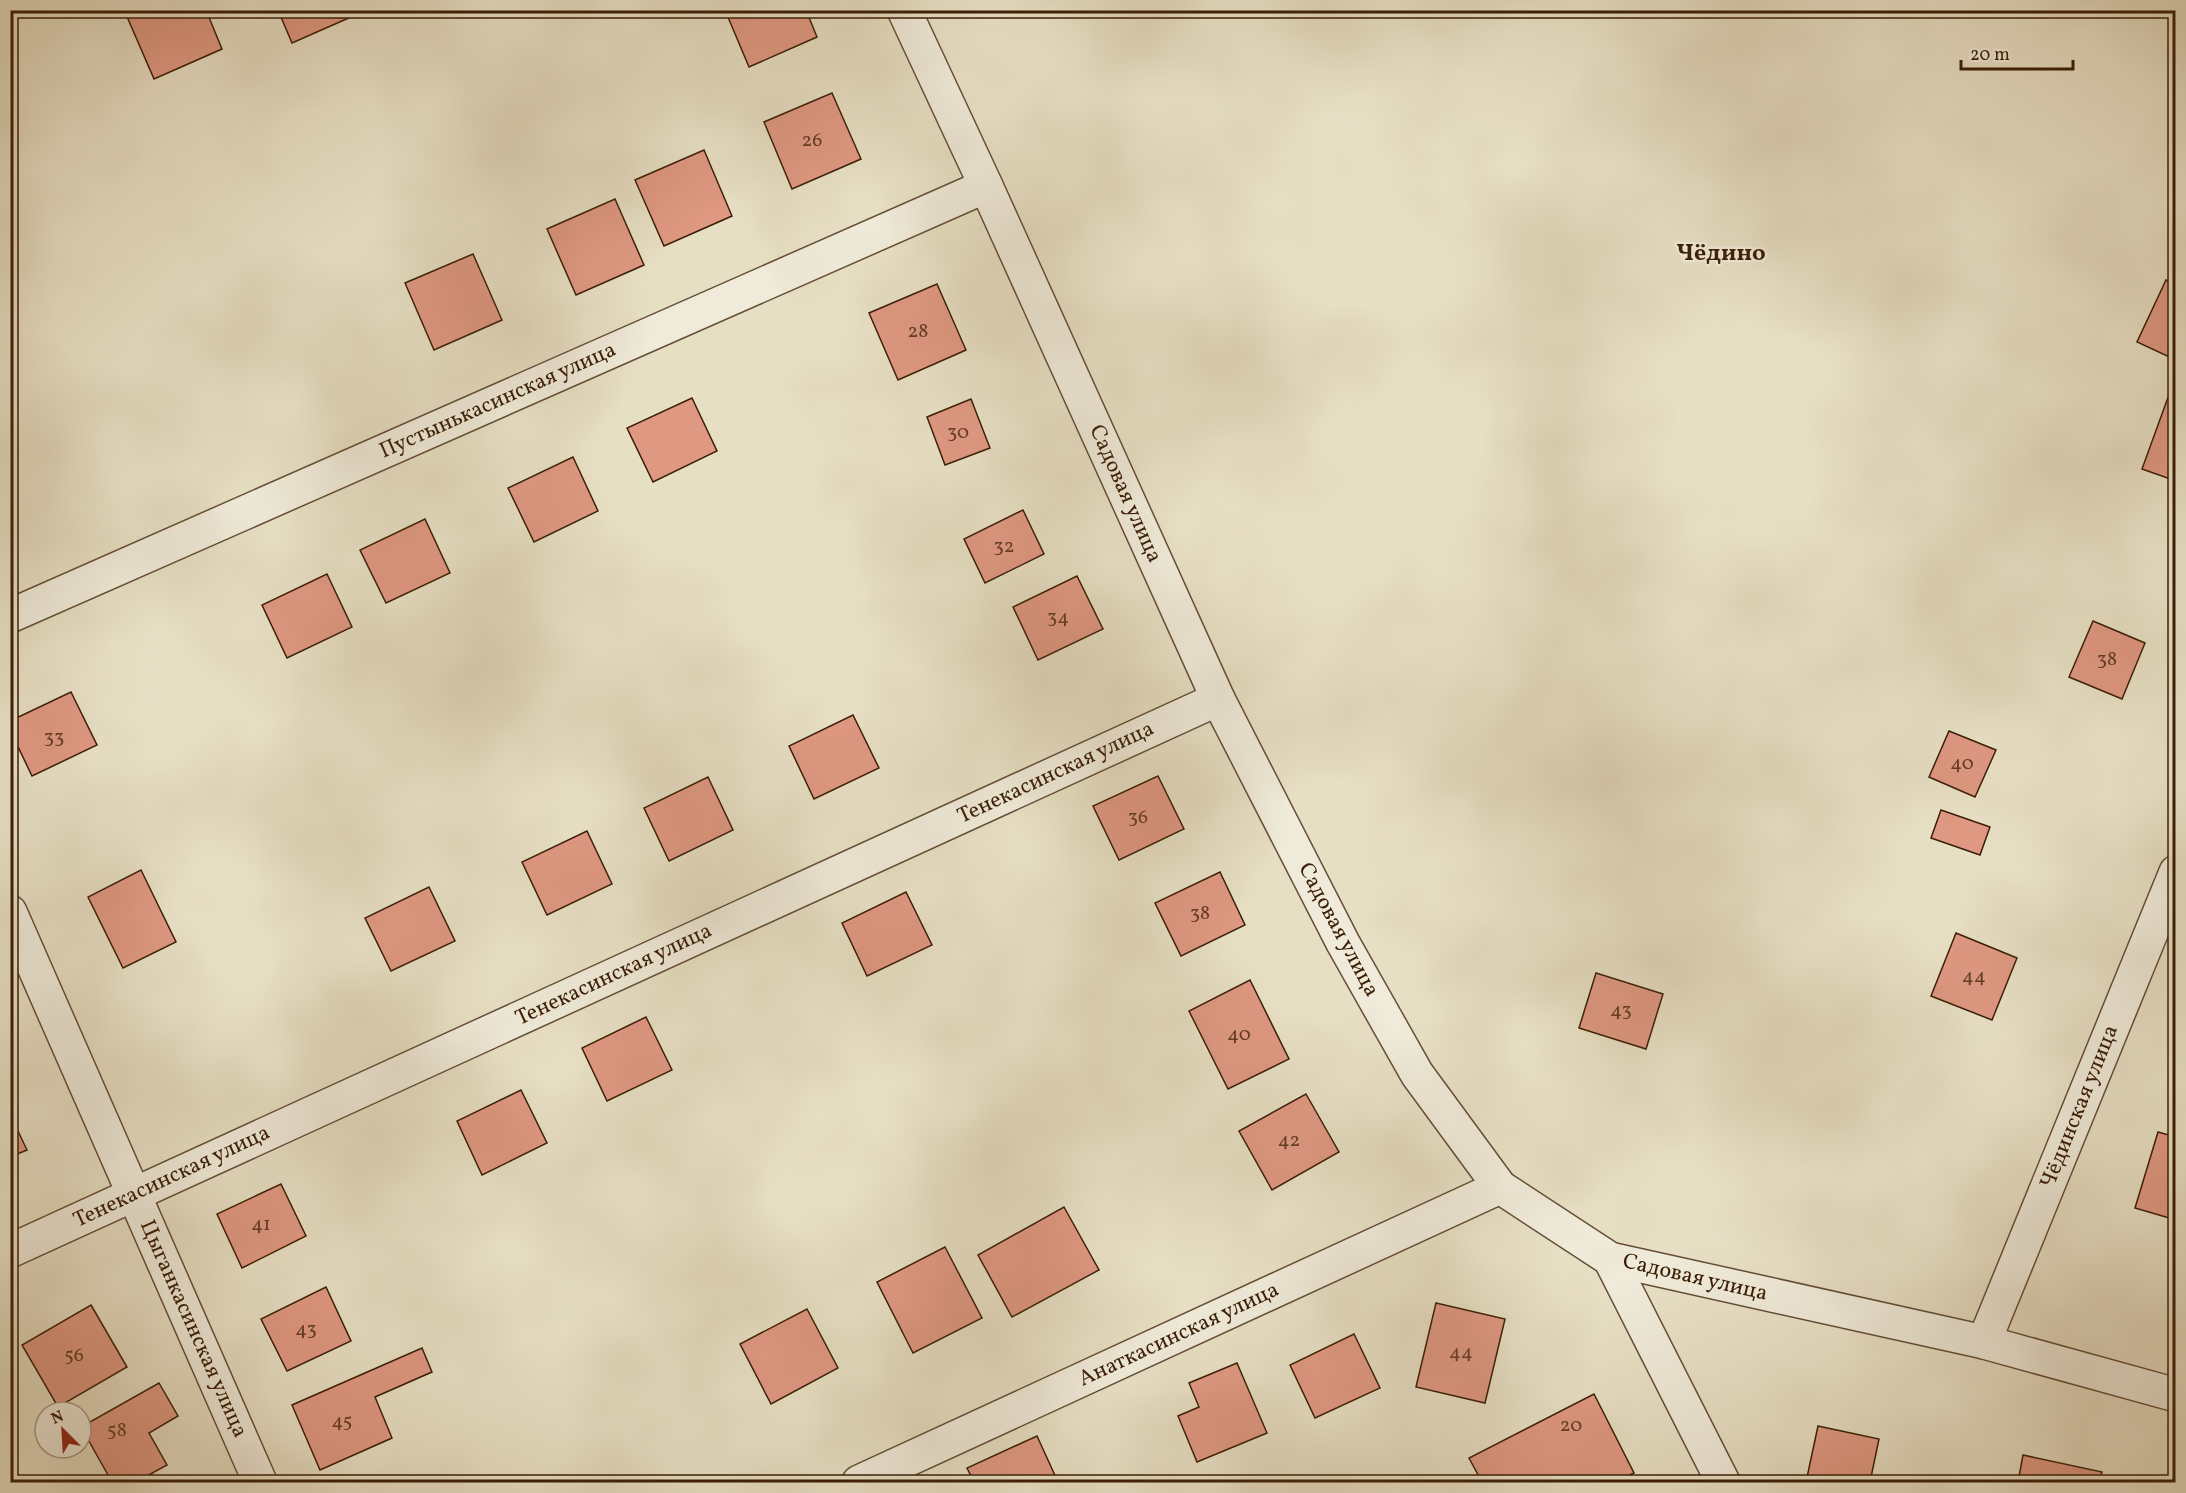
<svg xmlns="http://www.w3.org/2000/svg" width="2186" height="1493" font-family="Vollkorn,serif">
  <rect width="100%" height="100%" fill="#e7dfc4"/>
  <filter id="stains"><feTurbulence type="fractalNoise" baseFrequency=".00333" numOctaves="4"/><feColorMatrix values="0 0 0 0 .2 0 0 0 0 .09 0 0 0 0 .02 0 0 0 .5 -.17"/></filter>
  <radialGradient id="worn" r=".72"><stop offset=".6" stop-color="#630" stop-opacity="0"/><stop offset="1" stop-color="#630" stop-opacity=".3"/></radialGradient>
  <g fill="#df9882" stroke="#3a1e05" stroke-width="1.5">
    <path d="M129 10H206L222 49 154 79 125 12Z"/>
    <path d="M278 10H359L360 13 292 43Z"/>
    <path d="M725 10H806L817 37 749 67Z"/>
    <path d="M832 93 861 159 792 189 764 122Z"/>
    <path d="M704 150 732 216 664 246 635 180Z"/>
    <path d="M615 199 644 265 576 295 547 229Z"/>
    <path d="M473 254 502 320 434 350 405 283Z"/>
    <path d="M2166 280 2176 285V360L2137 342Z"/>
    <path d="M937 284 966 350 898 380 869 313Z"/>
    <path d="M2170 392 2176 394V481L2142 469Z"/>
    <path d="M692 398 717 451 653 482 627 428Z"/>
    <path d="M971 399 990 448 945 465 927 417Z"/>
    <path d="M573 457 598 511 534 542 508 488Z"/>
    <path d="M1023 510 1044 554 985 583 964 539Z"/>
    <path d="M425 519 450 573 386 603 360 550Z"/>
    <path d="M327 574 352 627 287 658 262 605Z"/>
    <path d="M1077 576 1103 629 1038 660 1013 607Z"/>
    <path d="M2093 621 2145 643 2122 699 2069 677Z"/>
    <path d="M71 692 97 745 32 776 10 730V721Z"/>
    <path d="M853 715 879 768 814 799 789 746Z"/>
    <path d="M1949 731 1996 750 1975 797 1929 777Z"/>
    <path d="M1158 776 1184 829 1119 860 1093 806Z"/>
    <path d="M708 777 733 830 669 861 644 808Z"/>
    <path d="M1941 810 1990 827 1980 855 1931 838Z"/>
    <path d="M587 831 612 884 547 915 522 862Z"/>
    <path d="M141 870 176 942 123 968 88 897Z"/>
    <path d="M1220 872 1245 925 1181 956 1155 903Z"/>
    <path d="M429 887 455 941 391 971 365 918Z"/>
    <path d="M906 892 932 945 867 976 842 923Z"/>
    <path d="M1956 933 2017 958 1992 1020 1931 996Z"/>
    <path d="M1596 973 1663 994 1646 1049 1579 1028Z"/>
    <path d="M1250 980 1289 1059 1228 1089 1189 1011Z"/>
    <path d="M646 1017 672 1070 607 1101 582 1048Z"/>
    <path d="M521 1090 547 1143 482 1175 457 1121Z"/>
    <path d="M1306 1094 1339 1152 1272 1190 1239 1131Z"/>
    <path d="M10 1114 27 1150 10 1157Z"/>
    <path d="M2158 1132 2176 1137V1220L2135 1208Z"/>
    <path d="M281 1184 306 1236 242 1268 217 1214Z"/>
    <path d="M1064 1207 1099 1270 1012 1317 978 1255Z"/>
    <path d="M945 1247 982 1318 913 1353 877 1282Z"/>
    <path d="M326 1287 351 1341 287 1371 261 1319Z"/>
    <path d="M1436 1303 1505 1319 1485 1403 1416 1387Z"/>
    <path d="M91 1305 127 1367 58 1407 22 1345Z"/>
    <path d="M807 1309 838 1368 771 1404 740 1344Z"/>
    <path d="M1354 1334 1380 1388 1315 1418 1290 1365Z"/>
    <path d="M422 1348 432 1372 375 1397 392 1438 320 1470 292 1405Z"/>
    <path d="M1237 1363 1267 1433 1197 1462 1178 1416 1199 1407 1189 1383Z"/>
    <path d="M159 1383 178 1416 149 1433 167 1465 136 1482H112L81 1427Z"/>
    <path d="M1594 1394 1634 1473 1615 1482H1571L1567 1478 1559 1482H1482L1469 1458Z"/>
    <path d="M1818 1426 1879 1439 1870 1482H1806Z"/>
    <path d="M1037 1436 1058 1482H974L967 1468Z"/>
    <path d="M2023 1455 2102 1472 2099 1482H2018Z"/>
  </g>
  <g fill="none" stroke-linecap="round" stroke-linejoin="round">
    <g stroke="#654e35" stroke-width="36">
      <g id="street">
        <path d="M904 10 986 186 1218 699 1343 943 1417 1074 1500 1187 1610 1259 1984 1342 2176 1395"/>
        <path d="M10 616 986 186"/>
        <path d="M10 912 260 1482"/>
        <path d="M10 1251 1218 699"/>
        <path d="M1610 1259 1723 1482"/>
        <path d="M1984 1342 2176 872"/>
        <path d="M859 1482 1500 1187"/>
      </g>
    </g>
    <use href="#street" stroke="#efead9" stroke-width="33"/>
  </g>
  <g text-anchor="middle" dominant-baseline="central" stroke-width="4.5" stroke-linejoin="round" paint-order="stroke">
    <g font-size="20" fill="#633c24">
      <text x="812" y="141">26</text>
      <text x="918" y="332">28</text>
      <text x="958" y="433">30</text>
      <text x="1004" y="547">32</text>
      <text x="1058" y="618">34</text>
      <text x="2107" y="660">38</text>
      <text x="54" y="738">33</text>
      <text x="1962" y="764">40</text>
      <text x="1138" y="818">36</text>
      <text x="1200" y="914">38</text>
      <text x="1974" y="977">44</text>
      <text x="1621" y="1011">43</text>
      <text x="1239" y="1035">40</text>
      <text x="1289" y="1141">42</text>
      <text x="261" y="1225">41</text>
      <text x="306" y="1330">43</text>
      <text x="1461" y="1353">44</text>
      <text x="74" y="1356">56</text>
      <text x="342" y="1422">45</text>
      <text x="1571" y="1426">20</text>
      <text x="117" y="1431">58</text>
    </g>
    <g font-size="22" fill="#3a1e05" stroke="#efead9">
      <text transform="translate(498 401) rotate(-24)">Пустынькасинская улица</text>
      <text transform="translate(1125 494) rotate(66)">Садовая улица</text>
      <text transform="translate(1056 773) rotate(-25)">Тенекасинская улица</text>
      <text transform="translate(1338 930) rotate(62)">Садовая улица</text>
      <text transform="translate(614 975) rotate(-25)">Тенекасинская улица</text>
      <text transform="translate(2080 1107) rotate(-68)">Чёдинская улица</text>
      <text transform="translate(172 1177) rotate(-25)">Тенекасинская улица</text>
      <text transform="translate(1695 1278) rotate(13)">Садовая улица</text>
      <text transform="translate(193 1329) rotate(66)">Цыганкасинская улица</text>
      <text transform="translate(1179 1335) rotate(-25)">Анаткасинская улица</text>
    </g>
    <g font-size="24" font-weight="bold" fill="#3a1e05" stroke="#efead9">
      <text x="1721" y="254">Чёдино</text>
    </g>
  </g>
  <rect width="2186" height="1493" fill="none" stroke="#e7dfc4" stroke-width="36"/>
  <rect x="12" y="12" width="2162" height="1469" fill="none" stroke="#3a1e05" stroke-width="3"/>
  <rect x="18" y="18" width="2150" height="1457" fill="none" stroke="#3a1e05" stroke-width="1.5"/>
  <g transform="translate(63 1430) rotate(336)"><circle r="28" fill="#efead9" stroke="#a79884" stroke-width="1.5"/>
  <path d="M0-4.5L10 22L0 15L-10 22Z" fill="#8f2418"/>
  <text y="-9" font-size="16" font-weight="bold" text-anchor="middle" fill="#3a1e05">N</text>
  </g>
  <path d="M1961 60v9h112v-9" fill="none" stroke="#3a1e05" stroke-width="3"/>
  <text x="1970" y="60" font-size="18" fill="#3a1e05" stroke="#efead9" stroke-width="4.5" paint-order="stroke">20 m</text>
  <rect width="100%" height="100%" filter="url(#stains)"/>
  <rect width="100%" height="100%" fill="url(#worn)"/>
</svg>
